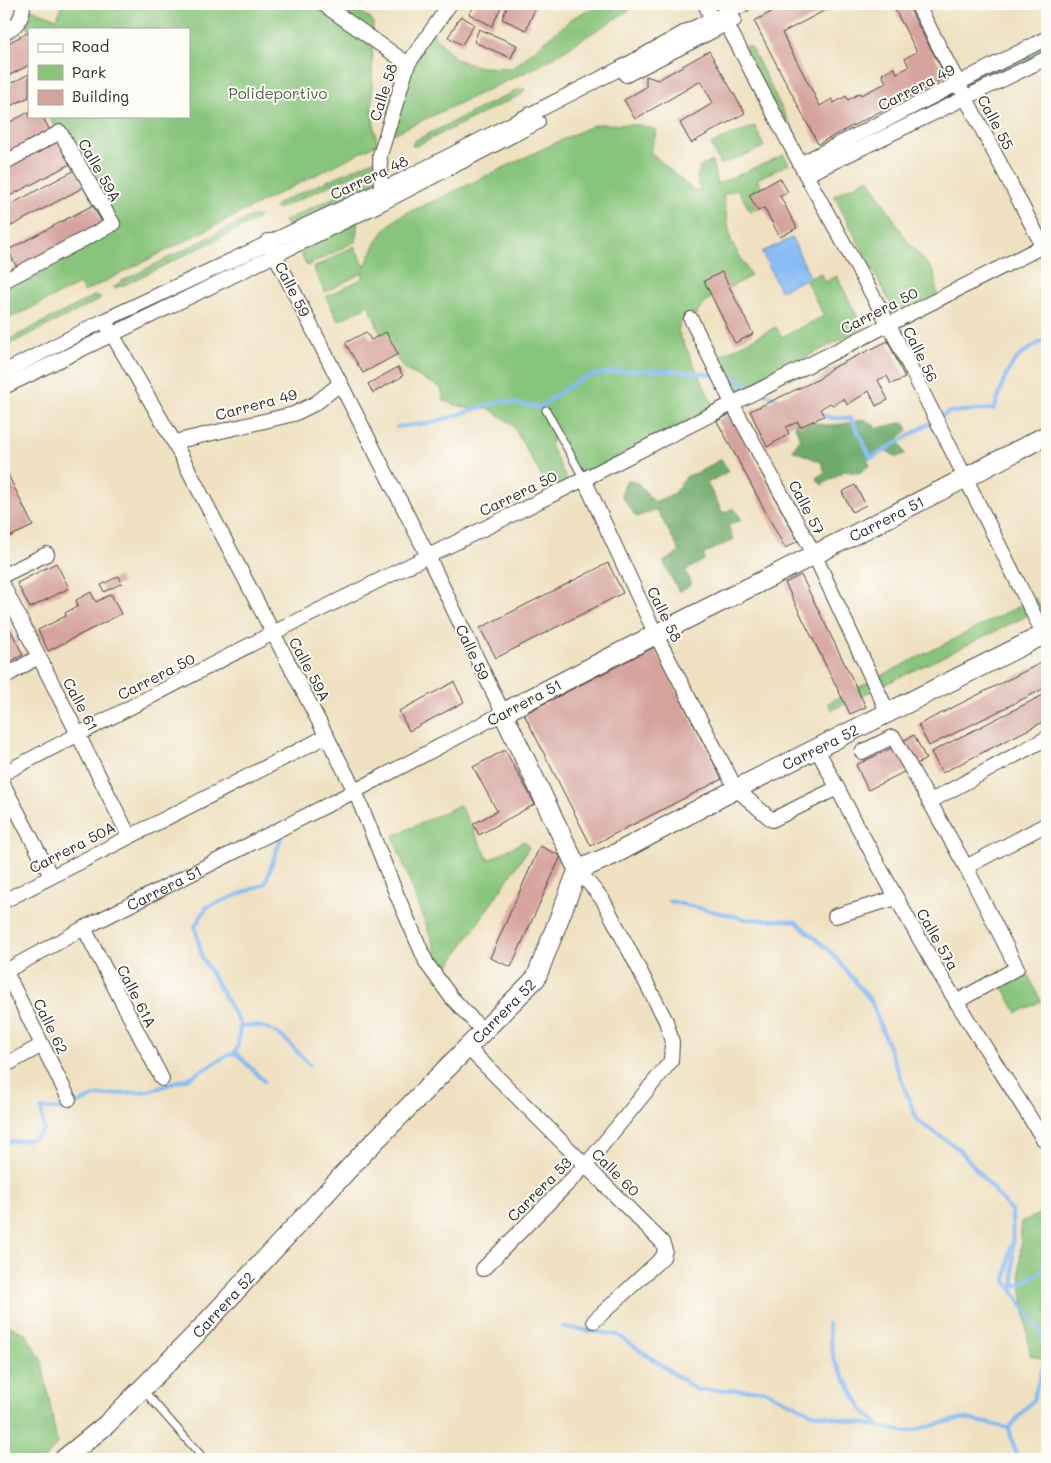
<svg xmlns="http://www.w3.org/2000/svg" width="1051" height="1463" font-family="Mali,sans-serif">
  <rect width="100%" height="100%" fill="#fdfcf7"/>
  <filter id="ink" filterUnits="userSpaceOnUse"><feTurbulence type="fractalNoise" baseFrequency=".02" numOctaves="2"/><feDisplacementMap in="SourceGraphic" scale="10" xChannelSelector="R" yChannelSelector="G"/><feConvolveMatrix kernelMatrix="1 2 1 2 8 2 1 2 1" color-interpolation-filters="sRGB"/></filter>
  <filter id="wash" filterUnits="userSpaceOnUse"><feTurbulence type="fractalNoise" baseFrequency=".0096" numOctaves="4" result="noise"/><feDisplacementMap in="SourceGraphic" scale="20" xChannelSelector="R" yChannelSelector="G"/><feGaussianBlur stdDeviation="1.12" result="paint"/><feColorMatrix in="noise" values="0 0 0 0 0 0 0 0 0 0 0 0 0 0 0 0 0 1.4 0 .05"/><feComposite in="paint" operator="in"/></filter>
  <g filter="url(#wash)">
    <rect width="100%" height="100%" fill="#efe0c0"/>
    <g fill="#88c57b" stroke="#5a7853">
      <path d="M62 4H350L373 21 372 112 377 144 84 292 80 284 4 321V288L67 255 108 230 49 116H189V29H29V33L24 6 57 19Z"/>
      <path d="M604 4H639L539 66 393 134 390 131 388 102 425 26 456 59 480 67 513 68 574 17Z"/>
      <path d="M1047 42V53L977 89 972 80Z"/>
      <path d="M746 45 751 47 804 153 803 158 745 51Z"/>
      <path d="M519 89H525L522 94 416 146H412L414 141Z"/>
      <path d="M600 124 639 125 657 130 650 152 693 190 700 191 697 177 700 167 712 161 717 184 784 155 789 164 757 179 769 202 750 212 738 189 723 195 731 241 751 276 710 298 692 319 687 318 680 323 678 331 714 407 581 478 557 437 553 438 550 445 569 484 551 493 512 424 490 409 467 408 444 401 441 388 404 369 380 333 369 305 338 321 326 297 363 278 364 272 325 292 313 268 354 246 365 267C378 236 388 217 421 207L591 126Z"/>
      <path d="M755 126 764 147 720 165 711 144Z"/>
      <path d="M376 159 380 163 280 208H275L278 203Z"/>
      <path d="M381 175 358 215 356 241 307 266 284 221Z"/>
      <path d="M868 178 908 242 934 272 937 295 897 316 834 196Z"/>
      <path d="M252 216H259L255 221 122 286 113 288 120 282Z"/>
      <path d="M820 273 825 282 837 276 863 328 736 393 718 357 776 327 782 337 824 316 806 281Z"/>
      <path d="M94 296 101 297 97 301 4 347V342Z"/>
      <path d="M1035 598 1047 619V637L1029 615 832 710 828 703Z"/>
      <path d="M460 805 489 860 524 841 529 848 444 973 393 836Z"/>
      <path d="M1024 967 1041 1001 1017 1013 999 979Z"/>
      <path d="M1047 1211V1360L1030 1355 1020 1274 1021 1222Z"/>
      <path d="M4 1323 26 1334 42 1361 57 1443 47 1457 43 1459H4Z"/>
    </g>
    <g fill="#6eaa6b" stroke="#4c6a4b">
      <path d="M806 418C823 430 845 424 864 419L878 428 904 422 908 430 898 438 905 454 897 457 887 451 867 460 870 465 859 473 844 471 822 485 816 478 825 472 821 462 792 450 800 439 794 423Z"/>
      <path d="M721 459 729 471 707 483 723 513 734 508 742 520 728 524 733 540 704 554V560L685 571 692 584 679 592 663 562 680 552 657 510 636 517 621 495 627 480 638 483 654 502 673 494 687 476 699 472Z"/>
    </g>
    <path fill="#85bbf4" stroke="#587390" d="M792 238 810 277 780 291 762 252Z"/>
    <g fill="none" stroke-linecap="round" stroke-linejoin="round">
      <g stroke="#85bbf4" stroke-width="4">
        <path d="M723 377 734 378 754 388"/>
        <path d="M762 392 781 401"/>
        <path d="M821 414 832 418H851L871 458 949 412 994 409C1009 369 1006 359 1047 339"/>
        <path d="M397 427 431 423 502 401 540 407C553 398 567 385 582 379 611 366 682 370 714 375"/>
        <path d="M669 901 746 919 795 921 832 953 871 1001 917 1120 959 1149 1012 1212 1014 1287"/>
        <path d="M241 1026C277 1022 287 1042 310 1065"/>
        <path d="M234 1054 238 1045 240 1024 202 957 195 926 207 907 265 884 281 838"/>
        <path d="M4 1142 33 1139 44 1130 41 1109H65L95 1096 149 1091 189 1078 230 1054H237L264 1081"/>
        <path d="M1014 1287 1047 1268"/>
        <path d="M828 1324 834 1360 863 1410 880 1426"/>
        <path d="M563 1327 618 1335 697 1390H763L812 1413 906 1432 963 1418 1009 1428"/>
        <path d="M1009 1428 1033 1400 1046 1357 1042 1334 1006 1281 1010 1246 1011 1254"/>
        <path d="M1009 1428 1017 1459"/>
      </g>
    </g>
    <g id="blocks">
      <g fill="#d5a39c">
        <path d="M476 4H503L492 26 469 14Z"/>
        <path d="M508 4H537L526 30 502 19Z"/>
        <path d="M787 4H837L782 33 820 106 832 99 834 103 846 96 848 100 860 93 861 95 886 83 882 74 894 68 897 73 909 67 905 58 917 52 892 4H907L946 77 818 144 754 21Z"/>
        <path d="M461 16 474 24 462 45 448 37Z"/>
        <path d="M479 29 517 45 511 58 474 42Z"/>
        <path d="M29 32V65L4 78V45Z"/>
        <path d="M709 51 745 113 691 143 680 123 713 103 701 81 635 119 624 100 646 87V76L658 80Z"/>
        <path d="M29 74V97L4 109V87Z"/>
        <path d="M29 112V116H42L50 130 4 155V125Z"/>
        <path d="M60 140 72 163 4 199V170Z"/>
        <path d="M75 170 84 187 4 230V208Z"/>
        <path d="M780 178 788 192 780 196 797 228 780 237 764 208 758 211 749 195Z"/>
        <path d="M93 205 103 224 18 270 8 250Z"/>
        <path d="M722 272 753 334 735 343 704 281Z"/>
        <path d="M366 332 371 340 386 332 398 354 363 373 345 343Z"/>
        <path d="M888 341 905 378 891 384 887 376 878 380 888 400 876 406 869 391 847 405 844 399 833 405 830 403 820 409 824 416 800 427 798 422 786 427 789 434 767 447 750 411 819 379 830 369Z"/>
        <path d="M398 367 403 376 373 393 368 384Z"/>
        <path d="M730 414 798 541 785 548 717 421Z"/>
        <path d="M4 466 33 526 7 538 4 531Z"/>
        <path d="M855 485 866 505 852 512 842 492Z"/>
        <path d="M56 563 69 588 30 608 17 583Z"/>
        <path d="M608 563 623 593 496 658 480 628Z"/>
        <path d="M801 575 866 707 850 714 785 583Z"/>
        <path d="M119 576 122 583 104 592 101 585Z"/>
        <path d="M91 592 96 602 111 594 121 614 48 651 38 630 66 616 65 613 78 606 76 600Z"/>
        <path d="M4 617 23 655 11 661 4 646Z"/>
        <path d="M654 647 722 779 591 846 524 714Z"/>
        <path d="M1045 661 1047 666V687L929 746 918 725Z"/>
        <path d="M454 682 464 702 409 731 399 711Z"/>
        <path d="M1047 693V720L942 773 931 752Z"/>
        <path d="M914 735 926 759 913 766 901 742Z"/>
        <path d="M896 746 908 770 868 790 856 765Z"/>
        <path d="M505 750 535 804 479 835 473 824 497 811 473 767Z"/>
        <path d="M540 846 561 856 511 967 490 958Z"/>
      </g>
    </g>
  </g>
  <g filter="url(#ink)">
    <use href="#blocks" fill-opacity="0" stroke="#484641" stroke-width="1"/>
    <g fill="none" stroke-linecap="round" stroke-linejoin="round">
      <g stroke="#484641" stroke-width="9">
        <g id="service">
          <path d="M546 410 584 479"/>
          <path d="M143 1390 204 1459"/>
        </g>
      </g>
      <g stroke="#484641" stroke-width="16">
        <g id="minor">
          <path d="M323 4 408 64"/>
          <path d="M705 4 712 20"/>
          <path d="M917 4 1047 254"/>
          <path d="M722 15 806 175 888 323 1047 641"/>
          <path d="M4 33C17 26 23 19 23 4"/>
          <path d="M626 75 734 20"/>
          <path d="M4 163 60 132 113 224 4 281"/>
          <path d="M800 164 1047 38"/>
          <path d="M806 175 1047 58"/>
          <path d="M381 197 380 155 408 64 450 4"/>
          <path d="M691 319 732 403 814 554 888 713"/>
          <path d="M108 327 174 442 355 791 396 893 427 964 451 997 484 1032"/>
          <path d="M4 372 105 320 402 180 619 69 687 31 745 4"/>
          <path d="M4 387 382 203 538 122"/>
          <path d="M174 442 294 414 316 403 341 383"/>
          <path d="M584 479 655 633 736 789 772 820 837 788"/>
          <path d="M4 575 47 554"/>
          <path d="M4 587 129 836"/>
          <path d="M4 677 38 657"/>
          <path d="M817 749C861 834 906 919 956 1001 984 1047 1015 1092 1043 1139"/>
          <path d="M862 752 892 737 894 738 966 867 1017 968 956 1002"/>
          <path d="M4 773 273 633 584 479 1047 244"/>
          <path d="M4 786 51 876"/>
          <path d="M929 802 1047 738"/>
          <path d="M966 867 1047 824"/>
          <path d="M4 901 327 736"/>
          <path d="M835 916 896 898"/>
          <path d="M84 928 162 1079"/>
          <path d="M4 968 69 1099"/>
          <path id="s1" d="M4 972 84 928 355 791 503 713 428 556 268 241"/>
          <path d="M468 1048 662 1242 665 1250 663 1257 594 1321"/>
          <path d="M4 1066 42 1045"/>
          <path d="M483 1269 586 1165 671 1061 672 1042 666 1021 603 900 578 870"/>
        </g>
      </g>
      <g stroke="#484641" stroke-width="21">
        <g id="secondary">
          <path id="s2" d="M578 870 503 713C683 618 868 531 1047 435"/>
          <path id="s3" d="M64 1459 107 1424 194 1336 366 1150 536 978 578 870 615 854 736 789 1047 633"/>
        </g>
      </g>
      <use href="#service" stroke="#fff" stroke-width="7"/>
      <use href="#minor" stroke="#fff" stroke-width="14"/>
      <use href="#secondary" stroke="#fff" stroke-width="19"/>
    </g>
  </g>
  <g text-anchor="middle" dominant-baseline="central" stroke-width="4" stroke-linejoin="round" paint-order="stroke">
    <g font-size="15" fill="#2b2b2b" stroke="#fdfcf7">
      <text transform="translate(916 87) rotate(-27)">Carrera 49</text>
      <text transform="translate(383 92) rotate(-72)">Calle 58</text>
      <text transform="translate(996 122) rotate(62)">Calle 55</text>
      <text transform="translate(100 170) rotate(60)">Calle 59A</text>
      <text transform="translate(369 177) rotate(-25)">Carrera 48</text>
      <text transform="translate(293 289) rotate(63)">Calle 59</text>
      <text transform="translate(879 310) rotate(-27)">Carrera 50</text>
      <text transform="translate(921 354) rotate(64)">Calle 56</text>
      <text transform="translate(256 404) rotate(-15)">Carrera 49</text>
      <text transform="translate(518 493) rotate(-26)">Carrera 50</text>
      <text transform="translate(807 507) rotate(62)">Calle 57</text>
      <text stroke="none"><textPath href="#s2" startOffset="604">Carrera 51</textPath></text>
      <text transform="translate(665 614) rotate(64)">Calle 58</text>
      <text transform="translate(473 652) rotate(65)">Calle 59</text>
      <text transform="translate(310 669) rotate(62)">Calle 59A</text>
      <text transform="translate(156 676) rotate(-27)">Carrera 50</text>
      <text transform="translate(524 702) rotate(-28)">Carrera 51</text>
      <text transform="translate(81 704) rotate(62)">Calle 61</text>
      <text stroke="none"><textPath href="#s3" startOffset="1062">Carrera 52</textPath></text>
      <text transform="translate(72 847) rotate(-27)">Carrera 50A</text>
      <text stroke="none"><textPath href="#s1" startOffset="181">Carrera 51</textPath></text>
      <text transform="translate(938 939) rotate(60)">Calle 57a</text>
      <text transform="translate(137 996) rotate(63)">Calle 61A</text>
      <text stroke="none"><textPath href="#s3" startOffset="628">Carrera 52</textPath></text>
      <text transform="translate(51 1026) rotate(64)">Calle 62</text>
      <text transform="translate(616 1172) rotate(45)">Calle 60</text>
      <text transform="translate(539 1189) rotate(-45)">Carrera 53</text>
      <text stroke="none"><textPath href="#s3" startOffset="222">Carrera 52</textPath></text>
    </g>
    <g font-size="15" fill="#4c6147" stroke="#fdfcf7">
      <text x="278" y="93">Polideportivo</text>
    </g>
  </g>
  <rect width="1051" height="1463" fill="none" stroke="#fdfcf7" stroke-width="20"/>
  <rect x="28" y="28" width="162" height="90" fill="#fdfcf7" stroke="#a9a8a5"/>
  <rect x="38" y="44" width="25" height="8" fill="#ffffff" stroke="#a9a8a5"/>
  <text x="72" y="52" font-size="15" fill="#2b2b2b">Road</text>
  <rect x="38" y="65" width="25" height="15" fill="#88c57b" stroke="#a9a8a5"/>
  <text x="72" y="78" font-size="15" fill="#2b2b2b">Park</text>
  <rect x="38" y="90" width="25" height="15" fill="#d5a39c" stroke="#a9a8a5"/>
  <text x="72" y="102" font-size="15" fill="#2b2b2b">Building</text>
</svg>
